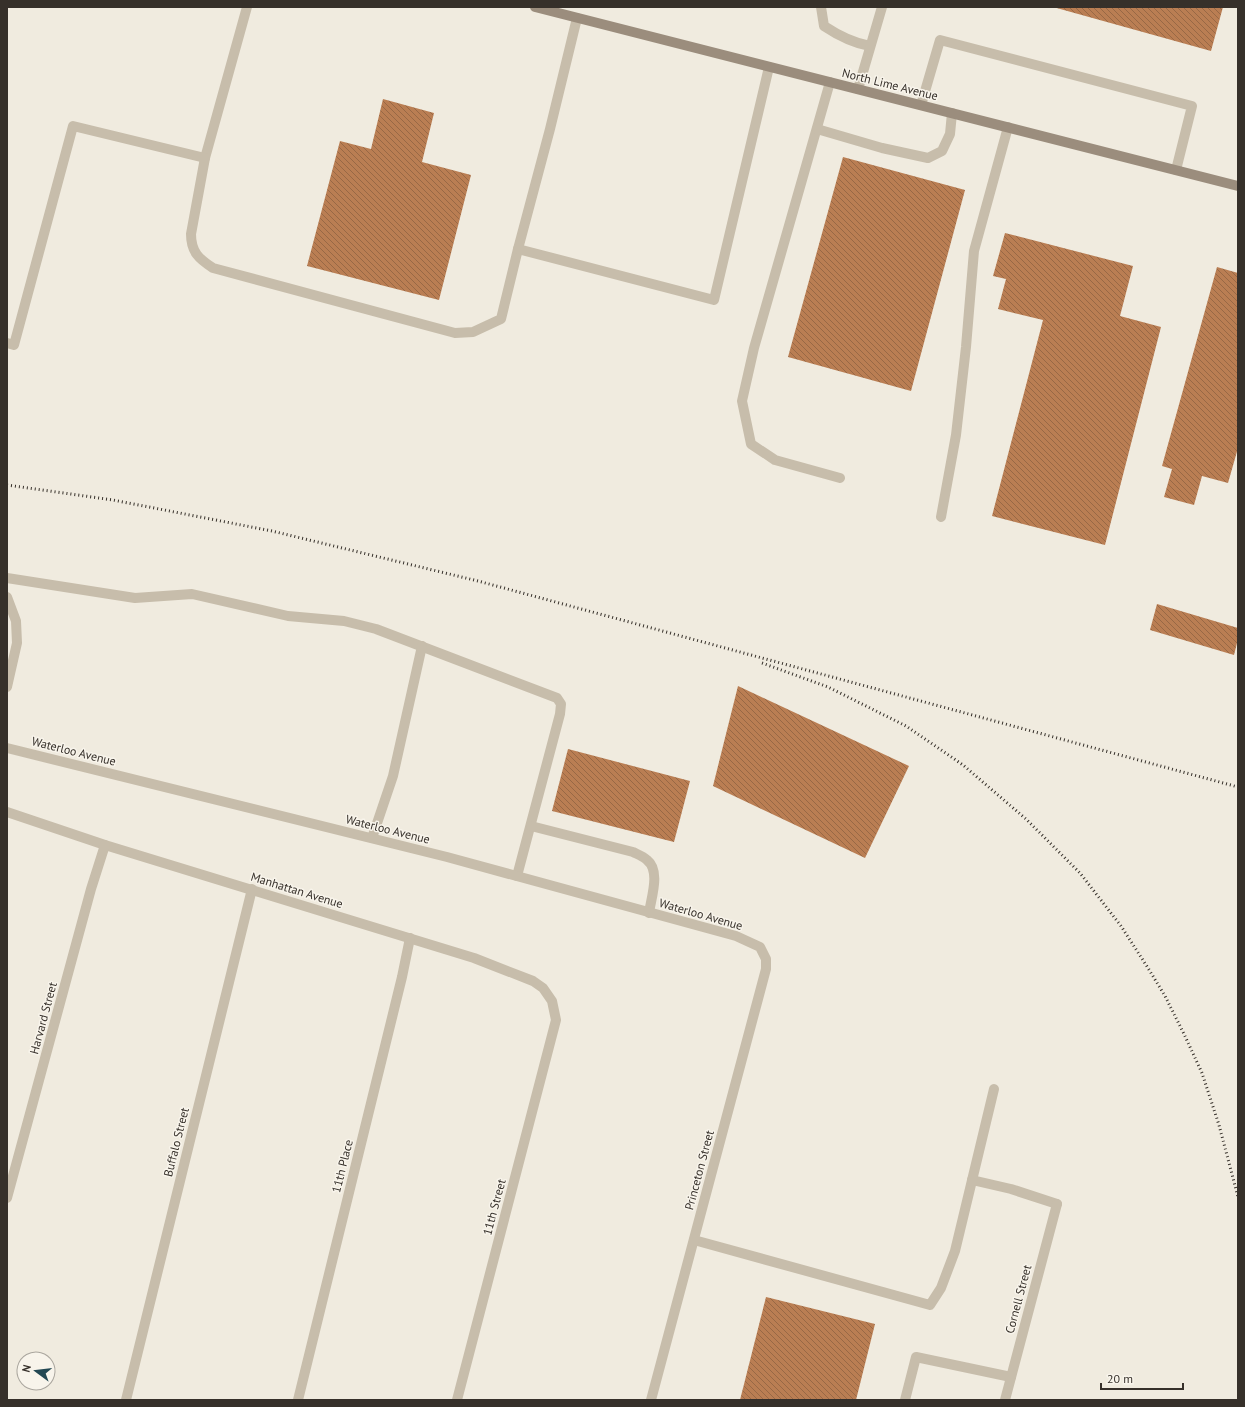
<svg xmlns="http://www.w3.org/2000/svg" width="1245" height="1407" font-family="'PT Sans',sans-serif">
  <defs>
    <pattern id="building-back-hatch" width="6" height="6" patternUnits="userSpaceOnUse"><rect width="6" height="6" fill="#ba7e53"/><path d="M-1 5l2 2M0 0l6 6M5-1l2 2" fill="none" stroke="#986845"/></pattern>
  </defs>
  <rect width="100%" height="100%" fill="#f0ebdf"/>
  <g fill="url(#building-back-hatch)">
    <path d="M1053 7H1223L1211 51Z"/>
    <path d="M383 99 434 113 422 162 471 175 439 300 307 266 340 141 371 149Z"/>
    <path d="M843 157 965 190 911 391 788 357Z"/>
    <path d="M1005 233 1133 266 1120 316 1161 327 1105 545 992 516 1043 320 998 309 1006 279 993 276Z"/>
    <path d="M1217 267 1238 273V448L1228 483 1202 476 1194 505 1164 497 1172 469 1162 466Z"/>
    <path d="M1157 604 1238 628V639L1234 655 1150 630Z"/>
    <path d="M738 686 909 766 865 858 713 786Z"/>
    <path d="M568 749 690 781 674 842 552 811Z"/>
    <path d="M766 1297 875 1324 856 1400H740Z"/>
  </g>
  <g fill="none" stroke-linecap="round" stroke-linejoin="round">
    <g stroke="#c7bdab" stroke-width="10">
      <path d="M247 7 205 158 191 234C191 252 199 259 213 268L455 333 473 332 501 319 518 249 714 300 769 67"/>
      <path d="M821 7 824 26C839 36 853 43 870 46"/>
      <path d="M830 82 754 348 742 401 751 444 775 460 840 478"/>
      <path d="M858 89 882 7"/>
      <path d="M921 105 940 40 1192 106 1176 170"/>
      <path d="M817 129 882 148 928 158 942 151 950 134 952 113"/>
      <path d="M518 249 550 129 577 18"/>
      <path d="M7 343 14 345 73 126 205 158"/>
      <path d="M941 517 956 435 966 347 974 251 1008 127"/>
      <path d="M7 578 135 598 192 594 288 616 344 621 376 629 557 698 561 704 560 714 517 876"/>
      <path d="M7 597 16 621 17 643 7 687"/>
      <path d="M531 826 633 852C637 854 643 856 647 860 661 871 651 898 649 913"/>
      <path d="M372 838 393 776 422 646"/>
      <path d="M972 1180 1011 1189 1057 1204"/>
      <path d="M694 1240 930 1305 941 1288 955 1251 994 1089"/>
      <path d="M905 1400 916 1357 1011 1377"/>
    </g>
    <g stroke="#c7bdab" stroke-width="10">
      <path d="M7 748 447 857 736 936 760 947 766 959V969L651 1400"/>
      <path d="M7 812 105 845 474 958 533 981 543 988 552 1001 556 1020 457 1400"/>
      <path d="M7 1198 91 889 105 845"/>
      <path d="M126 1400 252 889"/>
      <path d="M298 1400 402 977 410 938"/>
      <path d="M1005 1400 1057 1204"/>
    </g>
    <path stroke="#9b8d7d" stroke-width="10" d="M535 7 1238 186"/>
    <g stroke="#36302a" stroke-width="3" stroke-dasharray="1 3" stroke-linecap="butt">
      <path d="M7 485 113 500 272 531 478 581 1238 787"/>
      <path d="M762 663 828 687 906 726 963 765 1026 819 1080 873 1121 926 1148 968 1165 996 1184 1034 1202 1073 1219 1125 1238 1197"/>
    </g>
  </g>
  <g text-anchor="middle" dominant-baseline="central" stroke-width="3" stroke-linejoin="round" paint-order="stroke">
    <g font-size="12" fill="#36302a" stroke="#f8f4eb">
      <text transform="translate(890 84) rotate(14)">North Lime Avenue</text>
      <text transform="translate(74 751) rotate(14)">Waterloo Avenue</text>
      <text transform="translate(388 829) rotate(14)">Waterloo Avenue</text>
      <text transform="translate(297 890) rotate(17)">Manhattan Avenue</text>
      <text transform="translate(701 914) rotate(16)">Waterloo Avenue</text>
      <text transform="translate(43 1018) rotate(-75)">Harvard Street</text>
      <text transform="translate(176 1142) rotate(-76)">Buffalo Street</text>
      <text transform="translate(342 1166) rotate(-76)">11th Place</text>
      <text transform="translate(699 1170) rotate(-75)">Princeton Street</text>
      <text transform="translate(494 1207) rotate(-75)">11th Street</text>
      <text transform="translate(1018 1299) rotate(-75)">Cornell Street</text>
    </g>
  </g>
  <rect width="1245" height="1407" fill="none" stroke="#36302a" stroke-width="16"/>
  <g transform="translate(36 1371) rotate(285)"><circle r="19" fill="#f8f4eb" stroke="#aaa69e"/>
  <path d="M0-3L7 15L0 10L-7 15Z" fill="#234853"/>
  <text y="-6" font-size="11" font-weight="bold" text-anchor="middle" fill="#36302a">N</text>
  </g>
  <path d="M1101 1383v6h82v-6" fill="none" stroke="#36302a" stroke-width="2"/>
  <text x="1107" y="1383" font-size="12" fill="#36302a" stroke="#f8f4eb" stroke-width="3" paint-order="stroke">20 m</text>
</svg>
